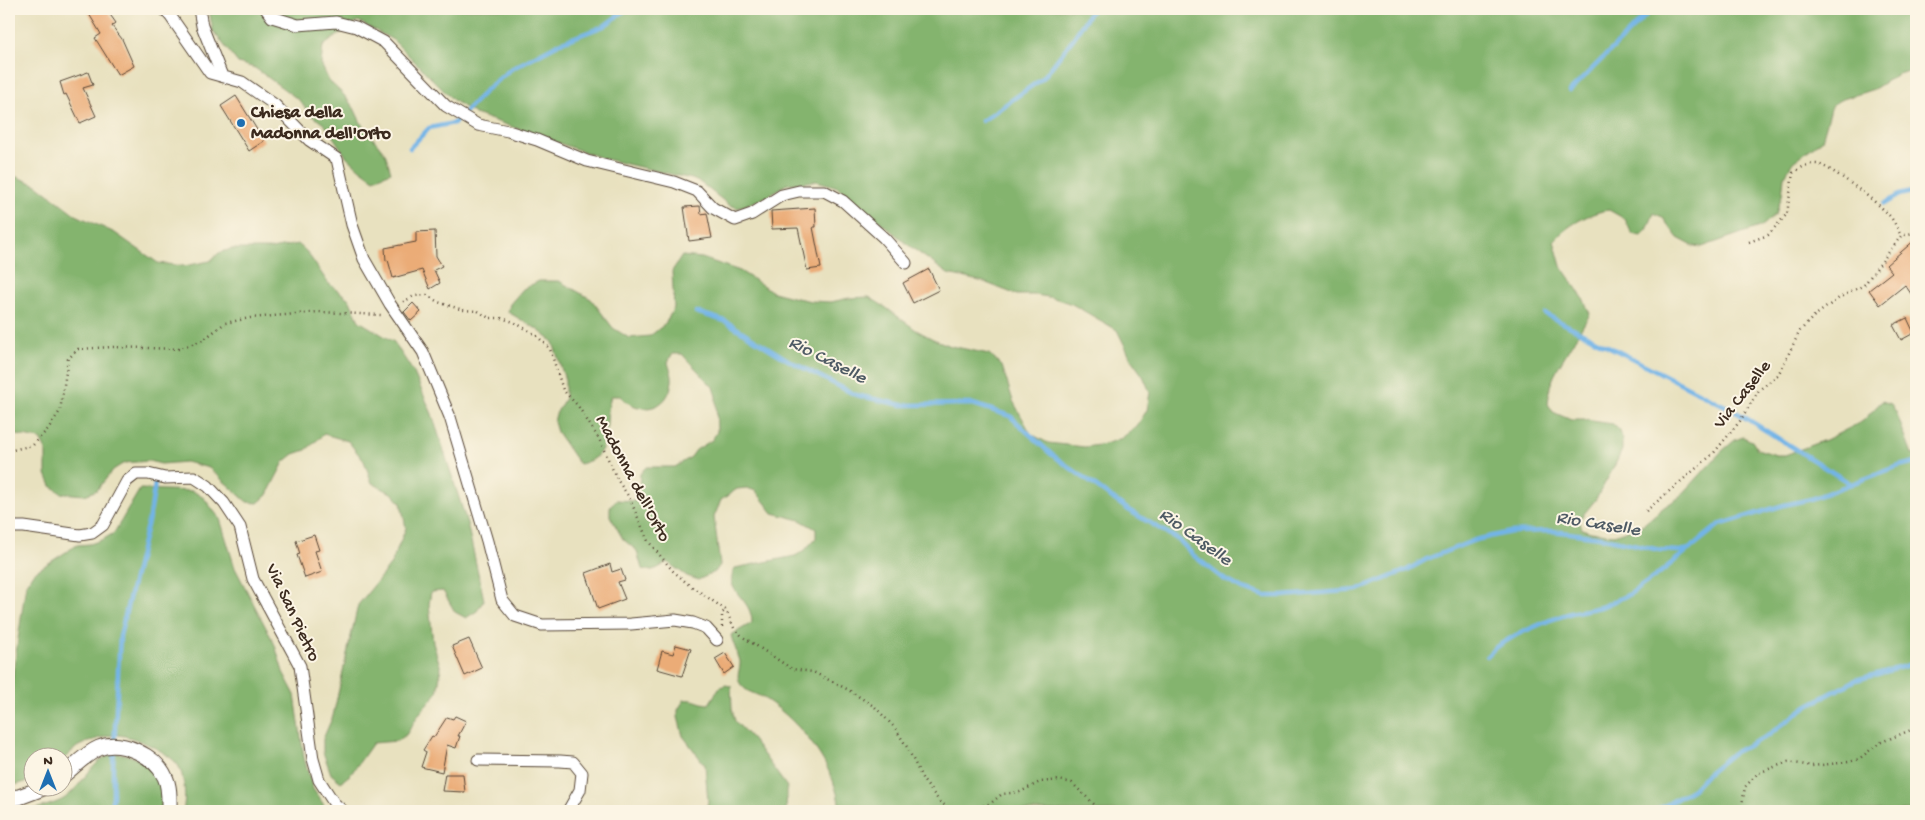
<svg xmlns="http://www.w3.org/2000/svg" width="1925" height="820" font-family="'Gochi Hand',sans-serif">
  <rect width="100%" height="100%" fill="#fcf5e5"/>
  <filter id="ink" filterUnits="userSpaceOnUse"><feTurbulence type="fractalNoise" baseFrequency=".02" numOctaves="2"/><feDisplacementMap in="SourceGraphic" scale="10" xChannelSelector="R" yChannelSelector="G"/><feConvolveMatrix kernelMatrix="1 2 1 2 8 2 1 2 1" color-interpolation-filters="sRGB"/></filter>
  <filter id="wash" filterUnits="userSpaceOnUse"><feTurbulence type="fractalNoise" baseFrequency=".0096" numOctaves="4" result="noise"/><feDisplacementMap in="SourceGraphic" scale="20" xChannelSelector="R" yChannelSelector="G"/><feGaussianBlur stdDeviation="1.12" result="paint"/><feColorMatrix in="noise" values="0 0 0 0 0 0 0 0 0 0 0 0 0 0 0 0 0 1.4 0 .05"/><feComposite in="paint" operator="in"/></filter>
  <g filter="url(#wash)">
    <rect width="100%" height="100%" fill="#e8e1bf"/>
    <g fill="#84b46e" stroke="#606f46">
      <path d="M209 9H1916V69L1898 74 1874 89 1840 100 1832 105 1822 140 1793 162 1784 177 1782 196 1776 214 1762 226 1702 247 1693 246 1678 238 1662 217 1654 213 1647 230 1641 236 1632 234 1625 219 1609 210C1590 212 1566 226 1554 241L1561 266 1583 298 1590 314 1557 369 1550 386 1548 404 1553 412 1571 420H1585L1613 424 1620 431 1622 440V450L1614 467 1596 499 1579 520 1582 529 1591 532 1614 535 1644 524 1664 507 1680 497 1721 452 1735 440 1743 437 1752 441 1757 449 1776 455H1785L1830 438 1863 421 1882 401 1891 404 1896 412 1912 455 1916 454V811H840C837 768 801 722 765 699 758 694 748 693 742 686 734 677 741 670 740 661 739 657 732 641 731 635L752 623C752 596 722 593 735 568L795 556 804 551 816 538V529L800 520 773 513 756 491 747 488 737 489 721 500 714 517 720 565 715 572 698 580 687 576 667 562C658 569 652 572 642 569L637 551 623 539 610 516V507L616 500 635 501 639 493 640 474 646 467H675L691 457 696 450 712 440 717 432 716 396 713 387 682 354H672L668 362C669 368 673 375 672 381 669 411 639 416 620 396H611C602 423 616 457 579 464L557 432 554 422 556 414 565 398V380L553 342 537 329 508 312 510 304 523 289 539 281H559L591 299 613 328 629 338 650 336 665 324 674 308 672 271 682 256 702 258 740 271 773 292 792 297 811 301 831 302 849 298 869 297 885 307 916 330 933 339 951 346 989 354 1002 366 1013 401 1031 434 1048 443 1085 447 1105 444 1122 438 1137 426 1147 410 1150 392 1143 376 1133 362 1117 330 1072 304 1054 298 1036 295H1017L984 282 948 274 907 244 838 187 817 181 787 184 764 198 738 208 729 205 701 183 692 179 605 159 475 114 453 100 393 40 358 21 323 46 321 64 329 81 343 94 354 108 362 125 385 153 391 172 374 179 360 169 346 156 325 125 310 114 299 100 255 68 238 63 213 31Z"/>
      <path d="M9 174 37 185 76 215 115 233 158 263 184 266 210 261 219 253 231 249H271L298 244 307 252 328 283 349 299 359 321 394 342 414 373 432 414 467 523 484 600 477 611 466 618 455 612 443 591 431 592 429 604 433 643 441 669 437 693 419 714 406 735 397 741 373 743 351 774 341 782 331 774 323 752V739L333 716 358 605 391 564 406 528 401 503 393 494 372 483 364 461 348 441 324 434 306 450 294 454 284 462 267 495 258 503 247 502 209 468 186 462 161 464 149 461 124 463 113 470 97 490 85 495 61 493 51 486 46 474V450L40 439 17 435 9 437Z"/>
      <path d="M140 489 193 491 204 498 220 519 235 568 275 645 283 672 295 695 304 758 313 789 328 811H183C186 798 185 782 180 769 175 754 129 733 113 735 105 736 83 743 77 747 72 751 67 756 63 760L62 758H32V780L15 785H9V702L26 584 33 573 77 545 90 544 102 540 114 533Z"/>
      <path d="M725 685 731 686 732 709 735 721 753 740 787 787 786 811H705L708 802 705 765 683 736 678 717V710L684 700C694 698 699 704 709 704L719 688Z"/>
      <path d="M117 753C136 755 156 767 161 787 163 795 162 804 162 811H29C40 807 56 804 65 798 84 784 93 757 117 753Z"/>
    </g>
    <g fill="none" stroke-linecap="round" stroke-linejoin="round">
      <g stroke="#72b4e7" stroke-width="4.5">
        <path d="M1570 91 1652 9"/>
        <path d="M982 121 1043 78 1073 39 1091 11 1095 9"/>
        <path d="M410 148 429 128 454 123 488 88 511 69 562 42 604 26 627 9"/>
        <path d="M1884 204 1899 195 1916 191"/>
        <path d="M696 312 725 321 788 360 856 395 902 405 973 404 1010 416 1051 454 1130 511 1179 540 1193 555 1222 578 1243 589 1265 596H1282L1358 590 1407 570 1427 559 1475 540 1511 532 1553 531 1600 537 1660 550 1680 551 1690 549"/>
        <path d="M1545 314 1733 410 1851 484"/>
        <path d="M1487 656 1496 647 1516 635 1550 620 1571 613 1601 607 1630 594 1657 575 1719 525 1784 505 1811 499 1899 466 1916 462"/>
        <path d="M110 811 113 796V767L120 636 151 509 155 483"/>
        <path d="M1656 811 1693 789 1706 775 1733 753 1767 736 1807 706 1856 680 1916 663"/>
      </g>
    </g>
    <g id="blocks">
      <g fill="#ebac77">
        <path d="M86 9H106L116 23 112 26 122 39 134 66 118 75 95 38 101 34Z"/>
        <path d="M88 72 93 85 83 88 96 116 80 123 66 94 64 95 60 82Z"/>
        <path d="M236 96 264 141 249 151 221 106Z"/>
        <path d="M700 206 701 214 707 213 712 238 689 241 684 207Z"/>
        <path d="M815 208 816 227H813L821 268 807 270 798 228 772 229 771 211Z"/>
        <path d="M435 231 436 256 442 266 434 270 440 283 430 289 422 270 393 278 388 260 386 261 385 248 416 242V232Z"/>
        <path d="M1916 239V301L1905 285 1880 305 1869 290 1892 272 1886 265Z"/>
        <path d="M929 269 939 290 913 303 903 283Z"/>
        <path d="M413 303 421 312 411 321 404 312Z"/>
        <path d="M1907 318 1914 333 1901 340 1893 325Z"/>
        <path d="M314 535 319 550 315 551 322 572 305 578 297 555 300 554 296 541Z"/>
        <path d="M610 564 612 572 621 569 625 580 618 582 625 599 598 609 586 573Z"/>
        <path d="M469 639 482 668 465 676 452 646Z"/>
        <path d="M676 645 691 649 682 676 657 669 662 651 673 654Z"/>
        <path d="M725 653 734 667 724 674 715 659Z"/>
        <path d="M455 716 466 721 458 736H460L456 748 447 745 442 772 421 767 426 752 423 750 432 736 434 737 447 717 453 719Z"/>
        <path d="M445 774H463L465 792 442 791Z"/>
      </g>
    </g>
  </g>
  <g filter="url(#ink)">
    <use href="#blocks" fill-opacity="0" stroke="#554536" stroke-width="1"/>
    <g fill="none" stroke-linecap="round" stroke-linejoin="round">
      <g stroke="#554536" stroke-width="13">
        <g id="minor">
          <path d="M164 9 171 17 210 73 242 82 275 105 309 140 337 159 352 225 364 259 390 304 423 352 450 417 487 541 502 600 515 616 542 625 631 624 675 620 693 623 706 628 717 640"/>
          <path d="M199 9 202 26 222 76"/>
          <path d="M266 9 272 17 298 25 336 22 356 27 384 42 446 106 478 125 508 131 537 140 587 161 674 182 697 191 713 208 735 220 752 214 782 195 799 191H824L843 201 884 238 906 263"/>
          <path d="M9 527H24L80 535 92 533 103 525 127 481 136 474H148L165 478 194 477 208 486 224 503 240 527 253 579 300 666 313 759 319 780 334 803 343 811"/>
          <path d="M478 760 560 761 573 762 582 773 580 790 568 811"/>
        </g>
      </g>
      <g stroke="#554536" stroke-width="17">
        <g id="tertiary">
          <path d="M62 776C74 767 85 754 99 748 121 739 156 756 165 777 170 787 169 800 169 811"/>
          <path d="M9 798 19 797 43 788"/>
        </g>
      </g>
      <g stroke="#554536" stroke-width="2.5" stroke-dasharray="1 4" stroke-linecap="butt">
        <path d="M1749 242 1768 235 1787 214 1793 173C1801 168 1807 163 1817 164 1829 165 1878 203 1887 213 1894 220 1897 228 1901 236"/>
        <path d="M403 302 414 296 427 295 438 302 463 310 478 311 489 318H501L514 322 536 335 550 349 563 390 578 406 599 439 618 481 629 497 648 541 673 571 688 584 726 610 734 628 743 637 792 669 813 672 847 689 875 707 895 728 907 747 923 780 940 802 953 811"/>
        <path d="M9 451 33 445 48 429 60 411 68 359 78 349 113 347 179 349 203 340 225 323 250 318 319 312 382 315"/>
        <path d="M1646 511 1713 454 1740 421 1759 390 1778 375 1800 331 1813 317 1839 298 1864 285 1901 236 1916 232"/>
        <path d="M722 627V613L726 610"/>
        <path d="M969 811 991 803 1002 794 1020 792 1040 782 1059 780 1072 783 1101 811"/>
        <path d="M1741 811 1745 787 1758 773 1788 762 1812 766 1849 762 1859 759 1879 743 1911 730 1916 733"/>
      </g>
      <use href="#minor" stroke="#fff" stroke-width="11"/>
      <use href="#tertiary" stroke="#fff" stroke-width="15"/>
    </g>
  </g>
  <circle fill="#1f6fb2" stroke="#fcf5e5" stroke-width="2" cx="241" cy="123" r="5"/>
  <g text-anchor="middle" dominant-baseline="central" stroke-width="4" stroke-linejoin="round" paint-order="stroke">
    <g font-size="18" font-weight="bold" fill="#3b2a1e" stroke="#fcf5e5" text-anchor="start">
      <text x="251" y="113">Chiesa della<tspan x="251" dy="21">Madonna dell'Orto</tspan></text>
    </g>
    <g font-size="18" fill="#3b2a1e" stroke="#fcf5e5">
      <text transform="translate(1743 395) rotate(-52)">Via Caselle</text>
      <text transform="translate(632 479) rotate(62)">Madonna dell'Orto</text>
      <text transform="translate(292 613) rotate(65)">Via San Pietro</text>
    </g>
    <g font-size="19" font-style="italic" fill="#4e5a64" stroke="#fcf5e5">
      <text transform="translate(827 361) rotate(27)">Rio Caselle</text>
      <text transform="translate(1598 525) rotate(9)">Rio Caselle</text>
      <text transform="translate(1195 538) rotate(36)">Rio Caselle</text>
    </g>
  </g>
  <rect width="1925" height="820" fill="none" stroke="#fcf5e5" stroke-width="30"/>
  <g transform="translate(48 772)"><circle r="24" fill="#fcf5e5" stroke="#afa495"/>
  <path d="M0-4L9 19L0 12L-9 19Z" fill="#1f6fb2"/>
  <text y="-8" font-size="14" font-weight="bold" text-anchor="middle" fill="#3b2a1e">N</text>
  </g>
</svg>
